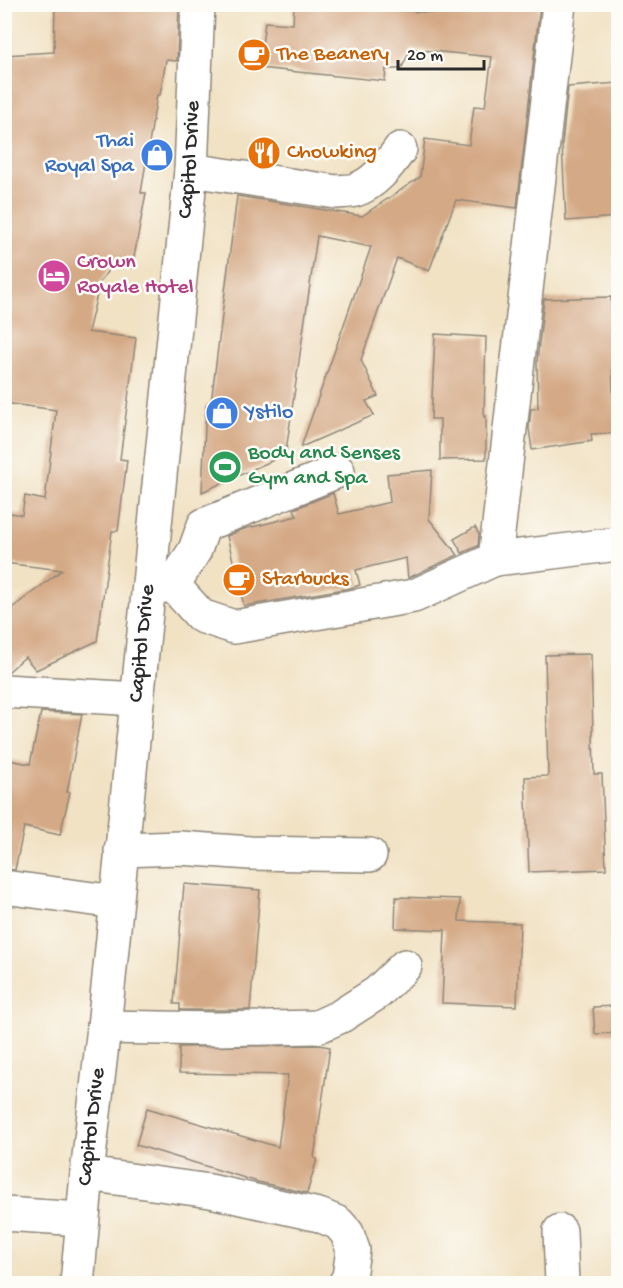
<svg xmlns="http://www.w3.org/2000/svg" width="623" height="1288" font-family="'Gochi Hand',sans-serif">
  <rect width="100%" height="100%" fill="#fdfcf7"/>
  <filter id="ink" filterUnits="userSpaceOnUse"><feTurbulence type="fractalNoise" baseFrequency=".0167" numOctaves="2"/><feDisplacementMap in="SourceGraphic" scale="12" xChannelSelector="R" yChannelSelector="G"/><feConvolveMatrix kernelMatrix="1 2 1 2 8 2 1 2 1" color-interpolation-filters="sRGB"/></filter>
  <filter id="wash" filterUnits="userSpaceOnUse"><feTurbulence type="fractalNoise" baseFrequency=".008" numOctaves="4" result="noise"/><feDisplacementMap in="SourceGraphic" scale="24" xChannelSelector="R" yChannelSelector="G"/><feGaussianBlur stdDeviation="1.35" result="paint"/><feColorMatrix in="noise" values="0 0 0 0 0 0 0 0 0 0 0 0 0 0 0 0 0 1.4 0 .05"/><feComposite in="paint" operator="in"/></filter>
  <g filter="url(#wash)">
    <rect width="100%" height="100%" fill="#f1e2c4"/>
    <g id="blocks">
      <g fill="#d4a985">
        <path d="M55 4H179L177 61 166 60 160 95H157L141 193H146L132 268 113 263 100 282 88 332 136 338 120 459 127 460 118 531H112L97 641 36 670 25 657 8 672H4V614L62 570 4 563V512L22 515 25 496 45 500 56 410 4 403V55L54 52Z"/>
        <path d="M294 4H394L393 10 436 13 440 4H540L517 208 456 200 429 271 397 258 361 360 378 396 366 401 374 415 301 447 371 247 317 236 285 458H278L202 492 206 405 211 403 237 196 362 216 420 177 425 139 469 145 474 106 485 107 492 57 411 49 401 69H386L385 81 259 68 265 22 293 24Z"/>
        <path d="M618 83V217L566 221 562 145 568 87Z"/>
        <path d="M611 297 613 394H618V433L591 434 592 441 532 450 529 428 531 409 538 408 537 362 544 299Z"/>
        <path d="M435 334 486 337 484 417 486 416V459L440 460V419H431Z"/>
        <path d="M432 470 429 519 458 555 408 578 406 558 356 570 360 585 350 588 244 606 227 536 244 529 297 516 294 509 333 493 339 514 390 502 387 474Z"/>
        <path d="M475 527 479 534 478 546 462 553 454 539Z"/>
        <path d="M591 654 594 774H602L606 869 529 872 525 777 548 776 545 655Z"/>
        <path d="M41 712 82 714 67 792H70L60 835 24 827 15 870 4 869V759L30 764Z"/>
        <path d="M184 884 260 890 250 1010H180V1004H174Z"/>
        <path d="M396 897 460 899 459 921 520 923 517 1006 442 1003 445 930 395 928Z"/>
        <path d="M618 1006V1033L595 1034 593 1007Z"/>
        <path d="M319 1045 330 1047 314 1158 317 1159 307 1193 258 1182 136 1145 147 1108 278 1147 288 1075 179 1073V1047Z"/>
      </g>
    </g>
  </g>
  <g filter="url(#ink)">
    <use href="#blocks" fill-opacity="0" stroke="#8e8678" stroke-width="1.5"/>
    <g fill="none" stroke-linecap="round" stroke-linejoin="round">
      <g stroke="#8e8678" stroke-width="36">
        <g id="minor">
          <path d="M191 170 336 192C341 191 349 192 355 190 374 184 389 165 400 149"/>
          <path d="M495 559 559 4"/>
          <path d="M173 585 201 616 234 627 414 596 495 559 618 544"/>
          <path d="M151 588 173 585 195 550 204 525 338 471"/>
          <path d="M4 691 137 699"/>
          <path d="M121 850 180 848 250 853 370 855"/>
          <path d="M4 887 116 902"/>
          <path d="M104 1027 217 1029 317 1027 341 1016 377 993 405 966"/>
          <path d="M87 1174 210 1191 319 1215 338 1223 347 1233 353 1250 349 1277 345 1284"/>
          <path d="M4 1214 82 1219"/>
          <path d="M560 1231 562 1284"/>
          <path id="s1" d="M77 1284 87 1174 104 1027 191 170 198 4"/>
        </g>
      </g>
      <use href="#minor" stroke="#fff" stroke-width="33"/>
    </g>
  </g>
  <defs>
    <g id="cafe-disc" transform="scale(1.725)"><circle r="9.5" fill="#e8710a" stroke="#fdfcf7"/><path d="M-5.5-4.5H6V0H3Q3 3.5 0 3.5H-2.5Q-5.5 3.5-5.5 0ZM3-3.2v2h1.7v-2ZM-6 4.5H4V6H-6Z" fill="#fff"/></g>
    <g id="restaurant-disc" transform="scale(1.725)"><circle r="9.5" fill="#e8710a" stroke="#fdfcf7"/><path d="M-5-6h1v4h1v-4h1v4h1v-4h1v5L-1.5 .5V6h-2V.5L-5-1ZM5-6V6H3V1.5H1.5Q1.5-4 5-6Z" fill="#fff"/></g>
    <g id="shop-disc" transform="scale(1.725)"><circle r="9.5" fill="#3f7fe0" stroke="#fdfcf7"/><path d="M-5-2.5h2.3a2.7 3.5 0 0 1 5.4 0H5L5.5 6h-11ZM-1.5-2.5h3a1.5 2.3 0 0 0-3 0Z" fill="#fff"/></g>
    <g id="hotel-disc" transform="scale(1.725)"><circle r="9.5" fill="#d1479c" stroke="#fdfcf7"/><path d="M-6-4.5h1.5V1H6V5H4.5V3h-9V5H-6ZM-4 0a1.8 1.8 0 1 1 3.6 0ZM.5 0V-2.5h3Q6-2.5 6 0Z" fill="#fff"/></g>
    <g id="stadium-disc" transform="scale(1.725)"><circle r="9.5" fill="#2e9e5b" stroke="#fdfcf7"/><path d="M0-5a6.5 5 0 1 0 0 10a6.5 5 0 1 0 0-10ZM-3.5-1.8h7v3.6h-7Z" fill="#fff"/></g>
  </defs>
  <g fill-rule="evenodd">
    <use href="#cafe-disc" x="254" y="55"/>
    <use href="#restaurant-disc" x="264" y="153"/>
    <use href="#shop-disc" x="157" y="155"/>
    <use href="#hotel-disc" x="54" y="276"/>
    <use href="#shop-disc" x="222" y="413"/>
    <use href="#stadium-disc" x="225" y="467"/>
    <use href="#cafe-disc" x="239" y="580"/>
  </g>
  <g text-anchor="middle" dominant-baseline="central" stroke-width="5" stroke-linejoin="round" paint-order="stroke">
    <g font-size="22" fill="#c56008" stroke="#fdfcf7" text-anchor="start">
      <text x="277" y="55">The Beanery</text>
      <text x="287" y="153">Chowking</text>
      <text x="262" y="580">Starbucks</text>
    </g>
    <g font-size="22" fill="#366cbe" stroke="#fdfcf7" text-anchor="end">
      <text x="134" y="142">Thai<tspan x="134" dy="25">Royal Spa</tspan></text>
      <text x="245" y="413" text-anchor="start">Ystilo</text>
    </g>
    <g font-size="22" fill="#2b2b2b" stroke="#fdfcf7">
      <text stroke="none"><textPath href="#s1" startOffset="1130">Capitol Drive</textPath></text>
      <text stroke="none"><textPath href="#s1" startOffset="644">Capitol Drive</textPath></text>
      <text stroke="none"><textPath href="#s1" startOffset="158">Capitol Drive</textPath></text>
    </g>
    <g font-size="22" fill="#b23c85" stroke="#fdfcf7" text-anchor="start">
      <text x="77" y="263">Crown<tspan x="77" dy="25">Royale Hotel</tspan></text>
    </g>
    <g font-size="22" fill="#27864d" stroke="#fdfcf7" text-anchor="start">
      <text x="248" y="454">Body and Senses<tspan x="248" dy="25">Gym and Spa</tspan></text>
    </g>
  </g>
  <rect width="623" height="1288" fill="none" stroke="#fdfcf7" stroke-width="24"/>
  <path d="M398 60v9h86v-9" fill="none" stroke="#2b2b2b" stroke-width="3"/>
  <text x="407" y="60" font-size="18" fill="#2b2b2b" stroke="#fdfcf7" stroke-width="4.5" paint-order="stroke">20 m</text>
</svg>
